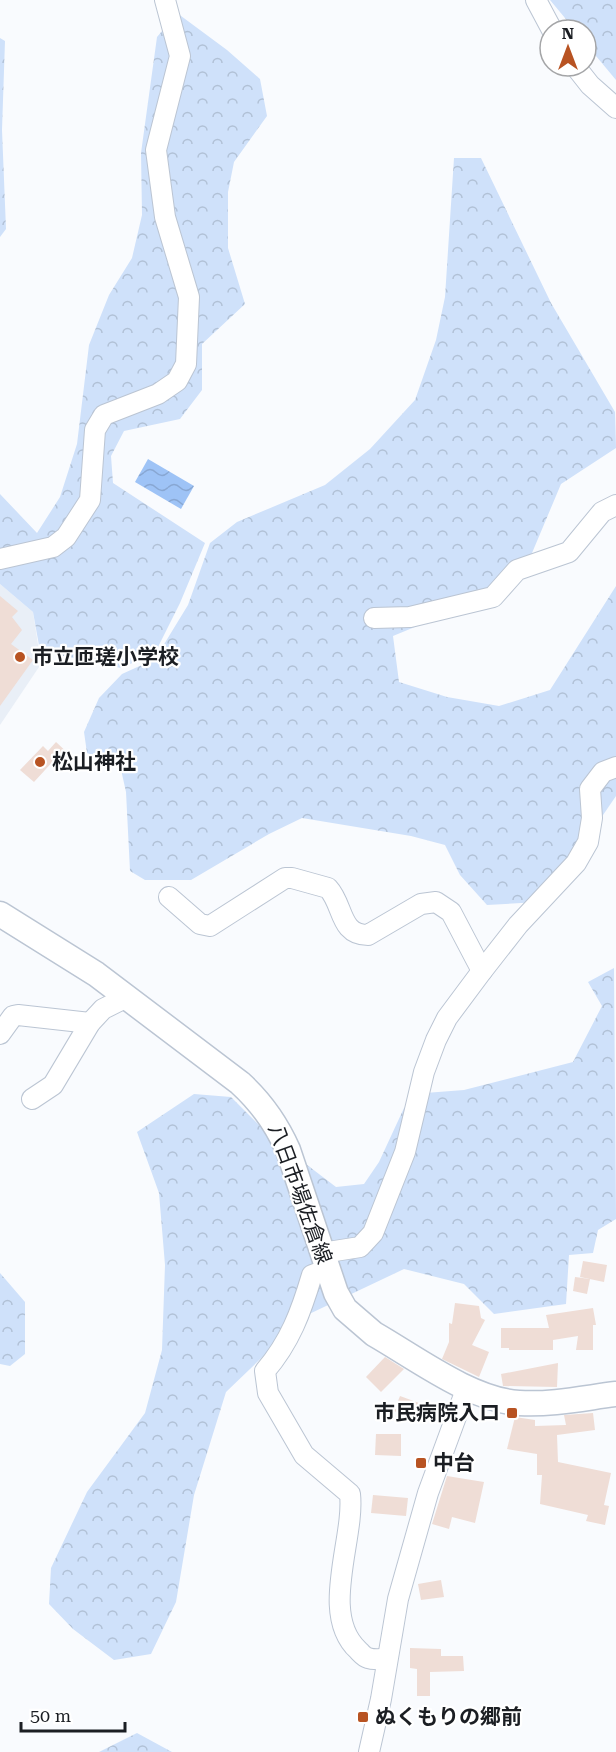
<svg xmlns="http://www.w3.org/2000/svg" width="616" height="1752" font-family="'Roboto Serif','Noto Sans JP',serif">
  <defs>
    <pattern id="forest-crowns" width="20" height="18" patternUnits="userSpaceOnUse" patternTransform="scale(1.5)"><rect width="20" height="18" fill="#cfe1fa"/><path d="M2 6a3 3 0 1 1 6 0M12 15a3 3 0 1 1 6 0" fill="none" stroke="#b1c1d6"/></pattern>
    <pattern id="water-waves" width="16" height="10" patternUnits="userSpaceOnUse" patternTransform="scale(1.5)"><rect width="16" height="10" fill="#9ec3f6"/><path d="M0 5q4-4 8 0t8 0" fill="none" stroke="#88a7d3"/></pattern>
  </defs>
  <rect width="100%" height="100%" fill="#f9fbfe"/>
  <path fill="#e9eff7" d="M0 584 33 612 41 664 0 725Z"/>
  <g fill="url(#forest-crowns)">
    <path d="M550 0H616V80L586 44V30H575Z"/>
    <path d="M177 13 227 50 260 79 267 116 234 162 228 192V248L245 304 202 344V390L180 419 124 431 111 456 113 483 205 543 180 603 155 653 121 668 40 651 33 612 0 584V494L37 533 60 497 77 444 89 345 109 295 132 258 142 215 141 153 157 37Z"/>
    <path d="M0 38 5 41 2 130 6 229 0 237Z"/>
    <path d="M454 158H481L551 303 615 412 616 448 561 484 519 584 393 636 399 682 447 697 499 706 550 690 616 586V796L573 859 539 902 487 905 460 875 445 845 411 836 302 818 269 834 191 880H145L130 871 126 792 120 765 87 753 84 732 99 698 122 674 155 659 188 605 210 543 237 522 325 485 370 449 415 400 436 340 445 297Z"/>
    <path d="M614 968 616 1219 598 1230 593 1253 569 1255 566 1304 494 1314 464 1284 404 1269 305 1316 226 1392 194 1495 176 1602 151 1654 114 1660 73 1629 49 1604 51 1568 87 1492 145 1413 162 1350 165 1265 159 1193 137 1132 194 1094 231 1097 273 1139 336 1187 364 1184 379 1162 404 1108 425 1093 464 1090 573 1062 602 1006 588 982Z"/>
    <path d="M0 1273 25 1302V1354L10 1366 0 1364Z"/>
    <path d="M137 1733 172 1752H99Z"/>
  </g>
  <path fill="url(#water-waves)" d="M148 459 194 486 181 509 135 482Z"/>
  <g fill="#efddd6">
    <path d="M0 596 18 611 12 617 22 630 11 644 33 660 0 706Z"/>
    <path d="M56 742 72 757 64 765 56 758 34 782 20 770 43 746 48 751Z"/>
    <path d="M583 1261 607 1265 604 1282 580 1277Z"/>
    <path d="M575 1277 590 1279 587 1294 573 1291Z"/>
    <path d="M455 1303 479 1306 481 1318 485 1320 472 1345 489 1352 479 1377 442 1359 449 1342V1323L452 1324Z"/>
    <path d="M593 1308 596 1325H593V1350H576L578 1336 553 1340V1350H509V1348H501V1328H549L546 1315Z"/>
    <path d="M385 1357 404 1369 381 1392 366 1377Z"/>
    <path d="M558 1363 557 1387 503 1386 501 1374Z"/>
    <path d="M400 1396 430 1407 424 1423 394 1411Z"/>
    <path d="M593 1413 595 1430 557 1435 558 1462 611 1473 604 1505 609 1506 605 1525 586 1521 588 1515 540 1504 542 1475H537V1454L507 1449 515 1417 535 1420V1426L566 1425 564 1415Z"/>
    <path d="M376 1434H401V1456L375 1455Z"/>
    <path d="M447 1476 484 1482 475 1523 452 1517 449 1529 432 1524Z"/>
    <path d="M373 1495 408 1498 406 1516 371 1513Z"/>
    <path d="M441 1580 444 1597 421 1600 418 1584Z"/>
    <path d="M410 1648 441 1649V1656H463L464 1671 430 1672V1696H417V1669L410 1668Z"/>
  </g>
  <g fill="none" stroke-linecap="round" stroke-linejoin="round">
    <g stroke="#bbc5d3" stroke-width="22">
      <g id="minor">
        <path d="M536 0 552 30"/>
        <path d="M575 66 590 85 616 108"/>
        <path d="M0 559 53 547 66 537 90 500 95 430 104 415 158 394 177 381 186 364 189 297 165 217 156 150 180 56 165 0"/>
        <path d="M374 618 410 617 493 597 517 570 569 552 602 512 616 505"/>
        <path d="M169 897 200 924 210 926 285 878H292L328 888C344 905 339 935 368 935L421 904 436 902 451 912 482 971"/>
        <path d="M0 1034 13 1016 18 1015 90 1023"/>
        <path d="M32 1099 53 1085 90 1023 103 1009 127 997"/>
        <path d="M322 1253 360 1247 373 1233 405 1152 424 1072 436 1040 447 1018 482 971 518 925 576 863 588 842 592 818 590 789 603 772 616 767"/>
        <path d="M328 1269 312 1275C301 1312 290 1342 265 1371L268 1393 304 1455 350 1494C355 1539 319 1614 358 1650 361 1653 364 1657 368 1658 373 1660 381 1659 386 1659"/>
        <path d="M369 1752 381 1699 398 1599 428 1493 467 1387"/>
      </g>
    </g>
    <g stroke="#bbc5d3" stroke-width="27">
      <path id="major" d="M0 914 96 974 240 1083C262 1103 276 1123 288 1150L336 1293 345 1309 374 1334C416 1358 471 1400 519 1403 552 1405 584 1398 616 1394"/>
    </g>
    <use href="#minor" stroke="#fff" stroke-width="20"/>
    <use href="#major" stroke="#fff" stroke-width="24"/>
  </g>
  <g fill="#b85322" stroke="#fff" stroke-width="2">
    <circle cx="20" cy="657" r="6"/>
    <circle cx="40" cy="762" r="6"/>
    <rect x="506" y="1407" width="12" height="12" rx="3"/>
    <rect x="415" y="1457" width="12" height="12" rx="3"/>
    <rect x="357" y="1711" width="12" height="12" rx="3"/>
  </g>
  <g text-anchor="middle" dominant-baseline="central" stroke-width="4.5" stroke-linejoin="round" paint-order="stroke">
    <g font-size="21" font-weight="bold" fill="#1b1e23" stroke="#fff" text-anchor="start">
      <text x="32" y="657">市立匝瑳小学校</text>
      <text x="52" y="762">松山神社</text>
      <text x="500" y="1413" text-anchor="end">市民病院入ロ</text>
      <text x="433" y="1463">中台</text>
      <text x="375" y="1717">ぬくもりの郷前</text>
    </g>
    <g font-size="21" fill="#1b1e23" stroke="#fff">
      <text transform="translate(300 1194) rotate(70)">八日市場佐倉線</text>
    </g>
  </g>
  <g transform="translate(568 48)"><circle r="28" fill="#ffffff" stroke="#a4a5a7" stroke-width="1.5"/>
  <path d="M0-4.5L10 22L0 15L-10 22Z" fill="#b85322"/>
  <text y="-9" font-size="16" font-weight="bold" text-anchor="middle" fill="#1b1e23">N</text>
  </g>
  <path d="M21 1722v9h104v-9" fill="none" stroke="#1b1e23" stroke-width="3"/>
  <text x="30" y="1722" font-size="18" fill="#1b1e23" stroke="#ffffff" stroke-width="4.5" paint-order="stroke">50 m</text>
</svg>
